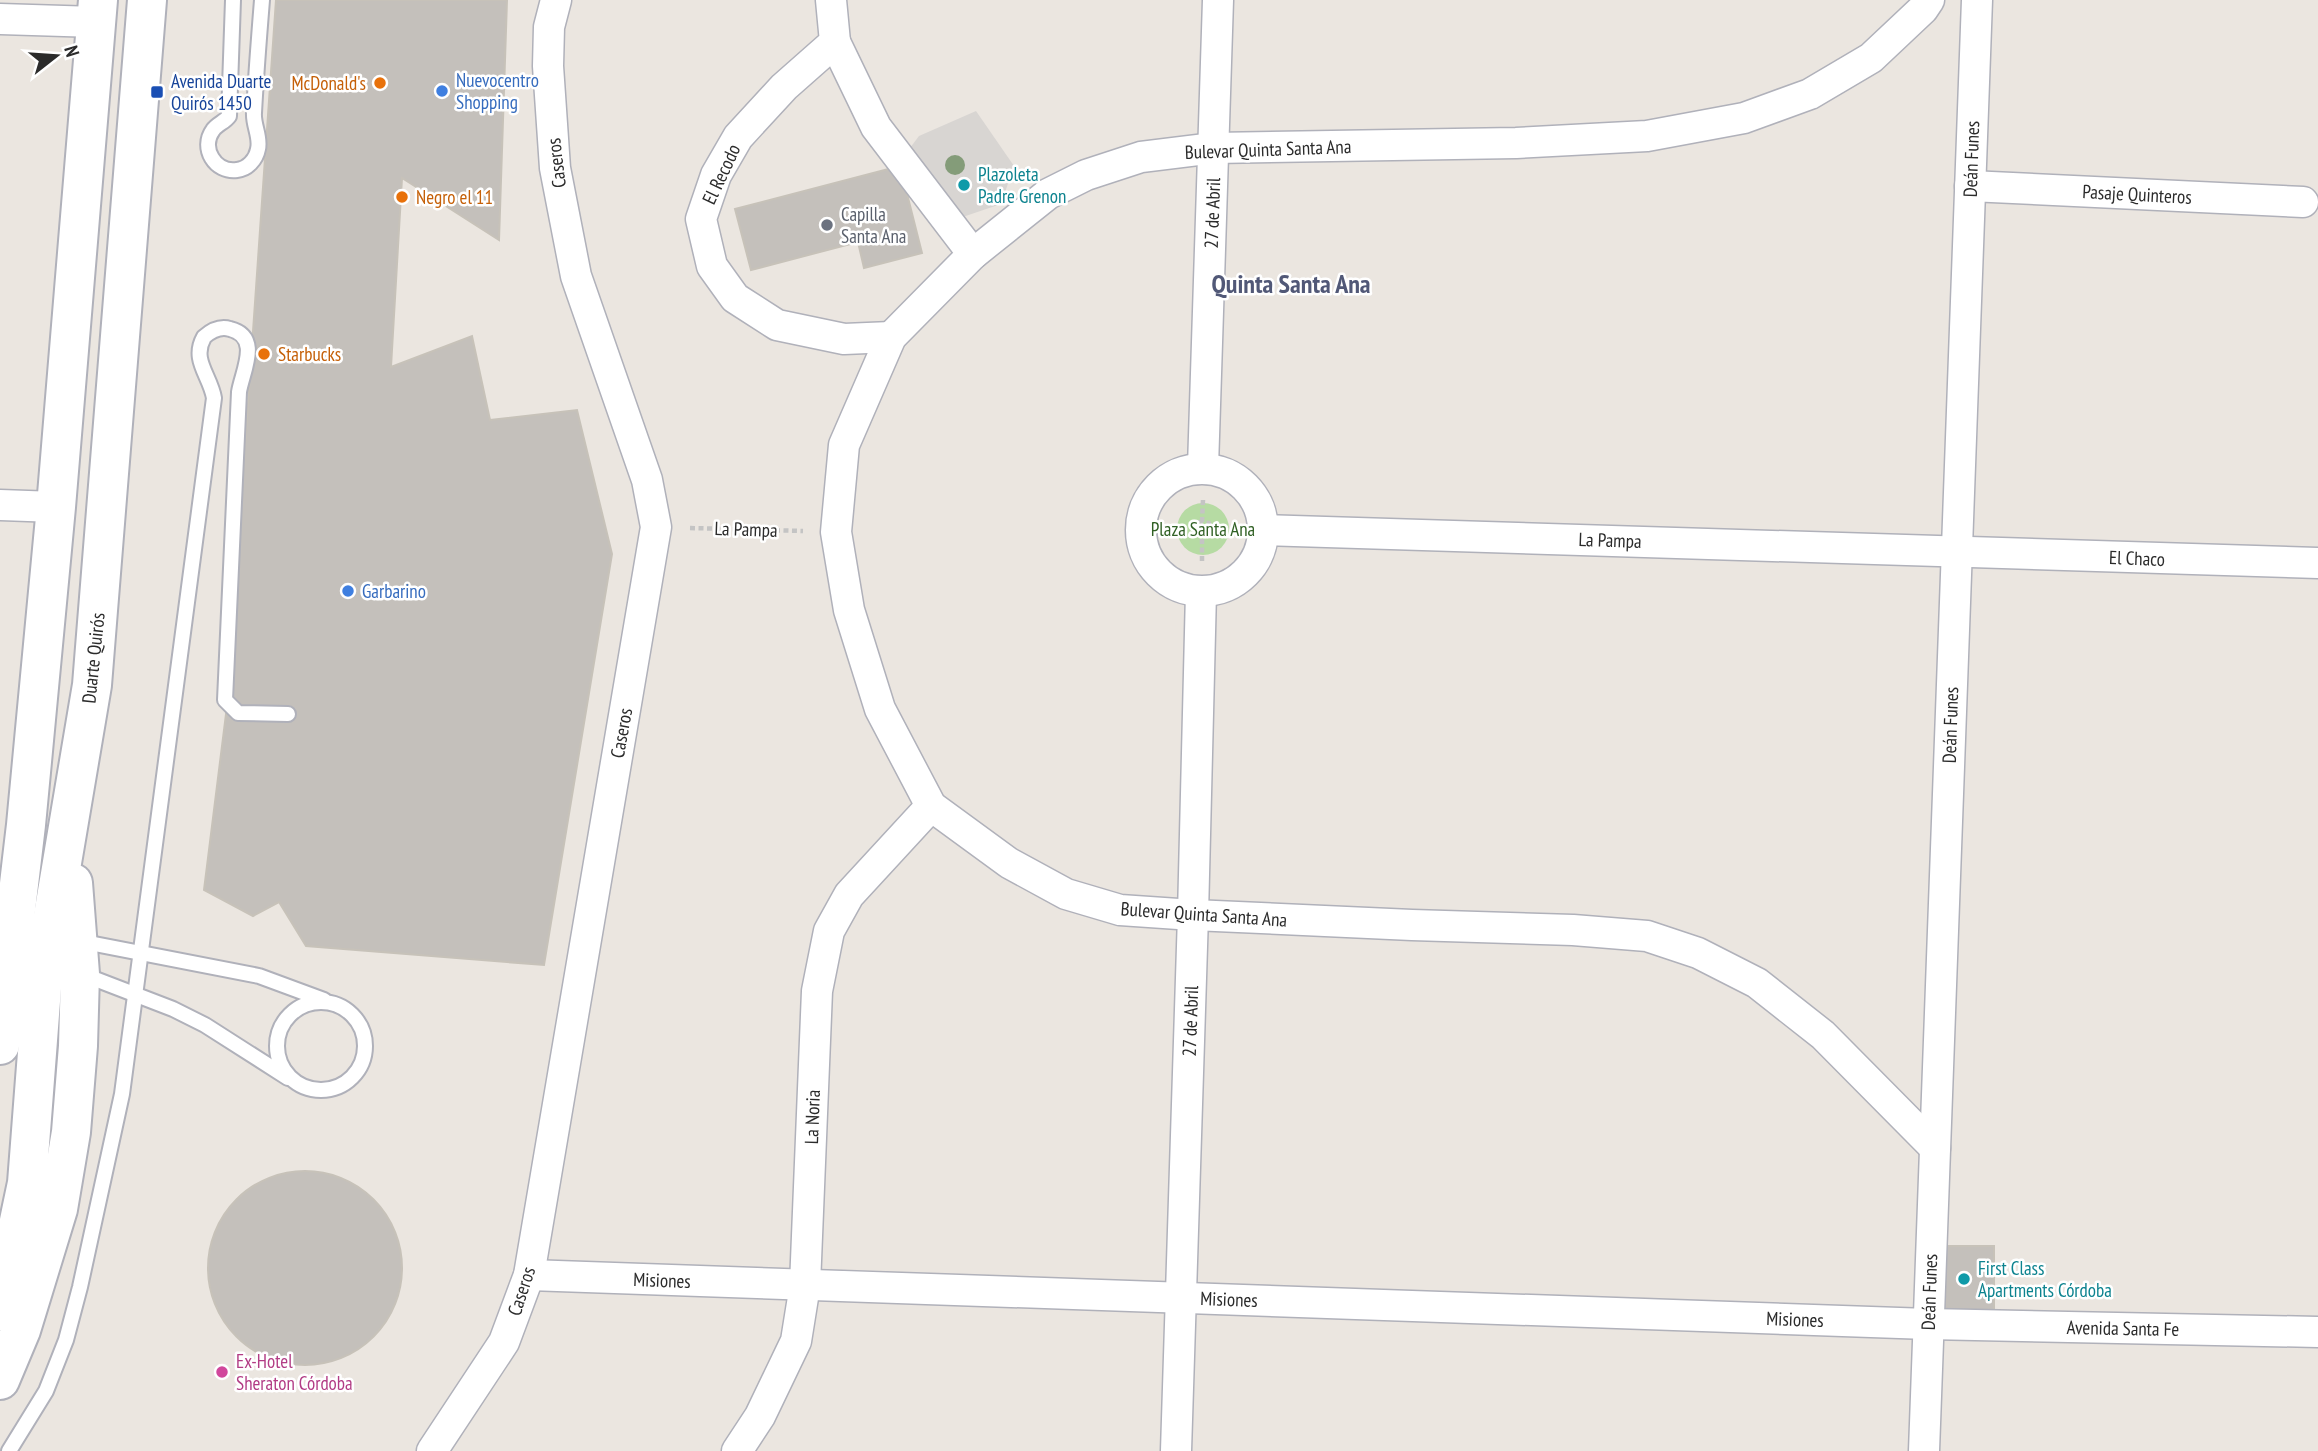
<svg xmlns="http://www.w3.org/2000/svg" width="2318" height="1451" font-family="'PT Sans Narrow',sans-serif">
  <rect width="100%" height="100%" fill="#ebe6e0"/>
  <circle fill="#b6dba3" cx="1203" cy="529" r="26"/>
  <path fill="#d8d5d2" d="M976 111 1014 166 1001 204 948 222 901 160 919 136Z"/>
  <g fill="#c4c0bb" stroke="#c7c2b9" stroke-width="2">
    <path d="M276 0H507L499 240 402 178 391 367 472 336 490 420 577 410 612 554 544 965 306 946 279 902 253 916 204 890 227 706Z"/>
    <path d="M900 166 922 253 864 268 858 242 751 270 735 209Z"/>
    <circle cx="305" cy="1268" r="97"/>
    <rect x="1934" y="1246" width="60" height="66"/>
  </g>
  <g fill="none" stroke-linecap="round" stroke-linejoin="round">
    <g stroke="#b0b1ba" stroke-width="18">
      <g id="lane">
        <path d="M233 0 229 116C225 122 217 124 213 130 200 148 215 173 237 170 247 169 256 160 258 149 261 137 253 125 254 113 256 75 259 37 262 0"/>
        <path d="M79 941 259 976 324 1000"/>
        <path d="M82 974 173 1009 205 1025 288 1078"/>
        <circle cx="321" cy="1046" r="44"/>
        <path d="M9 1451 46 1391 66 1340 80 1287 122 1094 214 398C210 375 191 360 204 337 212 330 220 326 230 329 262 337 242 372 239 392L225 700 238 713 288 714"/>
      </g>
    </g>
    <g stroke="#b0b1ba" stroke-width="33">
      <g id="street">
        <path d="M831 0 835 42 784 87 738 137 716 175 701 219 712 266 735 298 777 325 844 339 891 337"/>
        <path d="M1929 0 1923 9 1871 58 1810 94 1744 118 1647 136 1516 143 1214 148 1141 157 1086 175 1048 194 973 254 891 337 844 445 836 532 849 610 880 709 931 806 1009 863 1066 894 1120 910 1193 915 1412 925 1573 930 1647 936 1698 953 1757 983 1823 1035 1935 1148"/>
        <path d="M0 19 96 22"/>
        <path d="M835 42 876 127 973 254"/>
        <path d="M1970 186 2303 202"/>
        <path d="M1203 467 1218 0"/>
        <circle cx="1202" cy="530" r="61"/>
        <path d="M0 505 56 507"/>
        <path d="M1264 530 2318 563"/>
        <path d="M529 1275 1928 1324 2318 1332"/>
        <path d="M432 1451 504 1342 529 1275 656 527 647 480 576 276 555 168 548 66 549 27 556 0"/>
        <path d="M737 1451 760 1416 796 1341 805 1285 817 991 829 931 849 895 931 806"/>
        <path d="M1176 1451 1193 915 1201 592"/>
        <path d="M1924 1451 1977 0"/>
      </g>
    </g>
    <g stroke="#b0b1ba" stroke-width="42">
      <g id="secondary">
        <path d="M0 1045 26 825 56 507 98 0"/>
        <path d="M0 1311 27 1183 43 975 92 685 147 0"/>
        <path d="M0 1380 21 1330 58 1209 71 1132 78 1046 80 974 73 883"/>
      </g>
    </g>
    <g stroke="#c4c4c4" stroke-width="4.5" stroke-dasharray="5 3.5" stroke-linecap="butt">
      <path d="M1198 522 1209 523 1208 535 1197 534Z"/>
      <path d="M1202 522 1203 500"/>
      <path d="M690 528 803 531"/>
      <path d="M1202 561V534"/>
    </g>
    <use href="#lane" stroke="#fff" stroke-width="14"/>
    <use href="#street" stroke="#fff" stroke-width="30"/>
    <use href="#secondary" stroke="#fff" stroke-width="38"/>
  </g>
  <circle fill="#849c79" cx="955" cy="165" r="10"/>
  <g fill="#e8710a" stroke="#fff" stroke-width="2.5">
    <circle cx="380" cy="83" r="7"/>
    <circle cx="402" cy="197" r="7"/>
    <circle cx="264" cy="354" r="7"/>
  </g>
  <g fill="#3f7fe0" stroke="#fff" stroke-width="2.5">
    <circle cx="442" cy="91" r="7"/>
    <circle cx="348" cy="591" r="7"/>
  </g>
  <rect fill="#1a4fb4" stroke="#fff" stroke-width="2.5" x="150" y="85" width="14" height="14" rx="3.5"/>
  <g fill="#0f9aa8" stroke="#fff" stroke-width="2.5">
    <circle cx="964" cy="185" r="7"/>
    <circle cx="1964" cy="1279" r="7"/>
  </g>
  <circle fill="#6b7280" stroke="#fff" stroke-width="2.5" cx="827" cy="225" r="7"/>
  <circle fill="#d1479c" stroke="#fff" stroke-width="2.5" cx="222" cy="1372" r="7"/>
  <g text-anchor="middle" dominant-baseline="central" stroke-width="5" stroke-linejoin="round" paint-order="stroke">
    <g font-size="19" fill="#366cbe" stroke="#fff" text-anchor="start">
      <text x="456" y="80">Nuevocentro<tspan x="456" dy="22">Shopping</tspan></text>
      <text x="362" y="591">Garbarino</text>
    </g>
    <g font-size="19" fill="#164399" stroke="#fff" text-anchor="start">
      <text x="171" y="81">Avenida Duarte<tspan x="171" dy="22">Quirós 1450</tspan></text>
    </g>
    <g font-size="19" fill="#c56008" stroke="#fff" text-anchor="start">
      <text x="366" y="83" text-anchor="end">McDonald's</text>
      <text x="416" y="197">Negro el 11</text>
      <text x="278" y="354">Starbucks</text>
    </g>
    <g font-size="19" fill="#2b2b2b" stroke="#fff">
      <text transform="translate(1268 149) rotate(-2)">Bulevar Quinta Santa Ana</text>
      <text transform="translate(1971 159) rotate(-88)">Deán Funes</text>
      <text transform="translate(556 163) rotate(-97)">Caseros</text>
      <text transform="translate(721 174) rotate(-65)">El Recodo</text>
      <text transform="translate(2137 194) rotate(3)">Pasaje Quinteros</text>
      <text transform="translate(1212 213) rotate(-88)">27 de Abril</text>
      <text transform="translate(746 529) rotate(2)">La Pampa</text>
      <text transform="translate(1610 540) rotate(2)">La Pampa</text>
      <text transform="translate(2137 558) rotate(2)">El Chaco</text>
      <text transform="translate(93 658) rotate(-84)">Duarte Quirós</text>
      <text transform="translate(1950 725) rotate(-88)">Deán Funes</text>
      <text transform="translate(621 733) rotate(-80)">Caseros</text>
      <text transform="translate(1204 914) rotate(4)">Bulevar Quinta Santa Ana</text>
      <text transform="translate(1190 1021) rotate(-88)">27 de Abril</text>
      <text transform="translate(812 1117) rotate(-88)">La Noria</text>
      <text transform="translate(662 1280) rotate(2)">Misiones</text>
      <text transform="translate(521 1291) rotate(-72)">Caseros</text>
      <text transform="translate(1929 1292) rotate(-88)">Deán Funes</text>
      <text transform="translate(1229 1299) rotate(2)">Misiones</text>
      <text transform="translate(1795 1319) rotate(2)">Misiones</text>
      <text transform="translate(2123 1328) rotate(1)">Avenida Santa Fe</text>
    </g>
    <g font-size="19" fill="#0d838f" stroke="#fff" text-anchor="start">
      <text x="978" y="174">Plazoleta<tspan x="978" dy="22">Padre Grenon</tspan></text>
      <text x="1978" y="1268">First Class<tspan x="1978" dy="22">Apartments Córdoba</tspan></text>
    </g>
    <g font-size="19" fill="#5b616d" stroke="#fff" text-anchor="start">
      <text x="841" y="214">Capilla<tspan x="841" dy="22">Santa Ana</tspan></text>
    </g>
    <g font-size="19" fill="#306024" stroke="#fff">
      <text x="1203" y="529">Plaza Santa Ana</text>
    </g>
    <g font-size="19" fill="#b23c85" stroke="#fff" text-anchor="start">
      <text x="236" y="1361">Ex-Hotel<tspan x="236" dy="22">Sheraton Córdoba</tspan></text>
    </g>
    <g font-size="26" font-weight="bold" fill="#515877" stroke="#fff">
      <text x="1291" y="283">Quinta Santa Ana</text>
    </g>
  </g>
  <g transform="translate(56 56) rotate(73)" stroke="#ffffff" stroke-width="5" paint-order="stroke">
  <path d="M0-5L12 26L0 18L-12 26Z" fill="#2b2b2b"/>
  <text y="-10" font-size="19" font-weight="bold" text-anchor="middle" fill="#2b2b2b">N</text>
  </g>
</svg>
